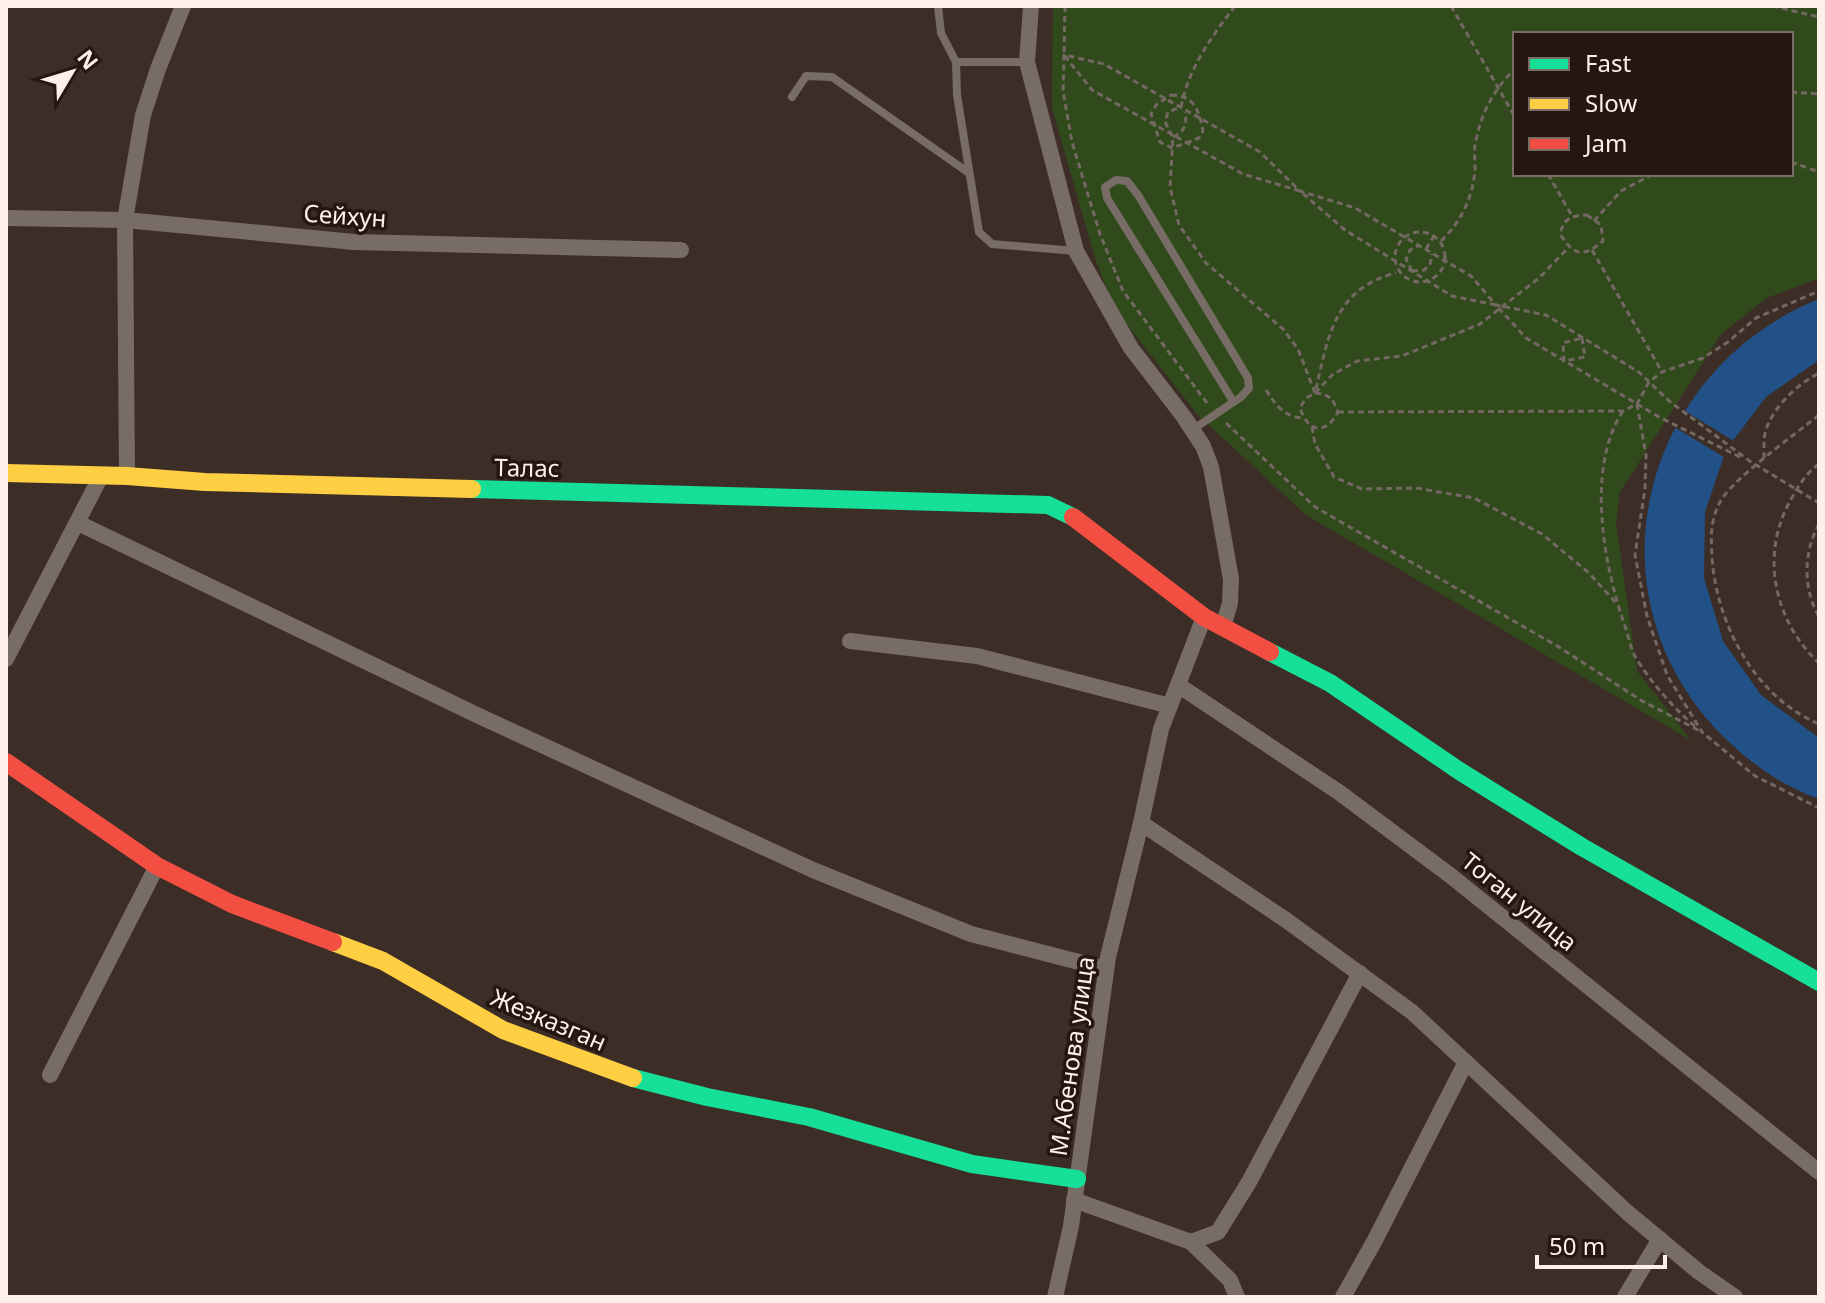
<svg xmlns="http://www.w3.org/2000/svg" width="1825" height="1303" font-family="'Noto Sans',sans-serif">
  <rect width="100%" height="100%" fill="#3c2e26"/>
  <path fill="#304a1c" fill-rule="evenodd" d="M1053 6H1819V278L1767 298 1721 334 1620 492 1616 523 1637 671 1691 740 1306 515 1197 414 1114 308 1095 258 1052 108ZM1515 34H1791V174H1515Z"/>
  <path fill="#215186" d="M1819 299V360L1766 397 1726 450 1705 512 1704 578 1723 641 1761 695 1819 738V799C1779 785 1743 758 1714 727 1585 585 1645 369 1819 299Z"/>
  <path fill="#3c2e26" d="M1680 408 1737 443 1727 459 1671 425Z"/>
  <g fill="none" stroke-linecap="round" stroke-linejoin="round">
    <g stroke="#736962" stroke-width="3" stroke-dasharray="6 4" stroke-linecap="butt">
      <path d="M1065 6 1064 55 1092 90 1243 174 1300 191 1345 230 1452 296 1496 305 1526 338 1659 417 1742 458"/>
      <path d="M1235 6C1212 36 1188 69 1181 107L1168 112 1165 122 1173 137 1170 187 1179 225 1206 263 1283 329 1298 349 1315 393"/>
      <path d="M1451 6 1515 117"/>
      <path d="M1772 6 1819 17"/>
      <path d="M1791 92 1819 94"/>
      <path d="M1171 95C1194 95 1199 110 1203 131L1199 138 1172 148 1160 142 1151 114 1156 105Z"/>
      <path d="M1173 137C1185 131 1187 125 1185 112"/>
      <path d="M1791 162 1819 172"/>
      <path d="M1548 174 1572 216"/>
      <path d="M1587 215 1601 225 1603 241C1583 258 1574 256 1560 234 1564 218 1571 216 1587 215Z"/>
      <path d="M1594 221 1621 191 1653 174"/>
      <circle cx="1420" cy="257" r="25"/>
      <path d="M1441 241C1461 222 1473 197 1475 170 1475 161 1474 153 1475 145 1481 114 1492 91 1515 69"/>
      <path d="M1426 249 1434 236"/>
      <path d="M1592 250 1662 372"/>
      <path d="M1412 271 1406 259 1410 250 1418 246"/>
      <path d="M1412 271 1424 270 1430 265 1432 254"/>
      <path d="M1582 338 1585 357 1564 361 1563 343Z"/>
      <path d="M1316 389C1328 336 1335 288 1396 273"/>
      <path d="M1266 390C1275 404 1283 416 1302 418"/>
      <path d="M1315 393C1330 394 1333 399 1338 412 1325 436 1308 432 1300 408L1306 398 1315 393 1332 375 1357 361 1402 356 1480 324 1539 278 1569 247"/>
      <path d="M1207 403 1123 291 1100 234 1072 142 1063 91 1064 55 1104 64 1260 152 1300 191 1355 208 1471 276 1496 305 1546 315 1640 373 1669 401 1751 462 1819 503"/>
      <path d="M1637 404 1646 455 1645 489 1635 555 1647 616 1667 675 1702 732 1755 776 1819 808"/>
      <path d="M1623 411C1585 468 1604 568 1626 629 1629 639 1631 650 1636 658 1650 681 1675 710 1696 727"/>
      <path d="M1338 412 1623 411 1637 404 1649 382 1662 372 1703 358 1728 342 1756 318 1819 291"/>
      <path d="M1819 415C1796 434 1730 480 1719 504 1710 522 1711 539 1712 558 1717 625 1755 697 1819 724"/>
      <path d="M1226 423 1315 507 1559 647 1642 701 1702 732"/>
      <path d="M1312 427 1315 444 1334 477 1362 489 1416 488 1474 498 1542 534 1589 573 1617 604"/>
      <path d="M1764 458C1764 448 1763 436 1767 427 1776 404 1798 384 1819 373"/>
      <path d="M1819 464C1805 474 1797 488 1789 503 1760 557 1775 622 1819 663"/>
      <path d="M1819 524C1803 553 1803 589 1819 617"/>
    </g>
    <g stroke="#786d66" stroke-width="8">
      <path d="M938 6 941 33 956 62 957 95 979 232 992 244 1076 251"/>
      <path d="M956 62H1027"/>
      <path d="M792 97 806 76 832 77 969 173"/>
      <path d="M1192 430 1241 397 1249 388 1248 378 1138 195 1127 181 1116 180 1105 187 1107 198 1233 401"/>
    </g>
    <g stroke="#786d66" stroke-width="16">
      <path d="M1031 6 1027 62 1076 251 1131 348 1184 417 1203 446 1211 467 1231 579 1230 603 1223 627"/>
      <path d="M6 218 125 220 354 242 681 250"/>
      <path d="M127 476 125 220 143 115 158 69 183 6"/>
      <path d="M78 523 479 716 813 870 971 934 1106 969"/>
      <path d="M850 641 977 656 1170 706"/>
      <path d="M6 659 101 476"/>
      <path d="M1178 685 1340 793 1451 876 1819 1172"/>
      <path d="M1141 823 1286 920 1412 1012 1628 1213 1699 1272 1735 1297"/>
      <path d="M50 1075 157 866"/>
      <path d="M1074 1200 1191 1242 1218 1232 1249 1182 1360 973"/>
      <path d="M1191 1242 1230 1280 1237 1297"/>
      <path d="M1055 1297 1071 1226 1108 957 1141 823 1161 729 1204 617"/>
      <path d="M1343 1297 1375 1240 1466 1062"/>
      <path d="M1625 1297 1660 1239"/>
    </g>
    <g stroke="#16e098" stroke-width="18">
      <path d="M472 489 1048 505 1073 517"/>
      <path d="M1270 652 1330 683 1461 772 1582 847 1819 982"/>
      <path d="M633 1078 707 1097 809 1117 972 1164 1077 1179"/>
    </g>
    <g stroke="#ffcf43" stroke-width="18">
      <path d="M6 473 127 476 205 482 472 489"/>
      <path d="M333 942 383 961 503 1030 633 1078"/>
    </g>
    <g stroke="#f24e42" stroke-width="18">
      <path d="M1073 517 1204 617 1270 652"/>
      <path d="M6 762 157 866 232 904 333 942"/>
    </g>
  </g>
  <g text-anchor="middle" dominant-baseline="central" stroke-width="7" stroke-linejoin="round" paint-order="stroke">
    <g font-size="24" fill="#feefe8" stroke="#231710">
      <text transform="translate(345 215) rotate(4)">Сейхун</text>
      <text transform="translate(527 467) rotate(1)">Талас</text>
      <text transform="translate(1520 901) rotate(39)">Тоган улица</text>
      <text transform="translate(549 1019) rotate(23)">Жезказган</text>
      <text transform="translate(1071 1056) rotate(-82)">М.Абенова улица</text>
    </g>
  </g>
  <rect width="1825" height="1303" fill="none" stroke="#feefe8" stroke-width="16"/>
  <rect x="1513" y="32" width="280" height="144" fill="#231710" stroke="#7b6d66" stroke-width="2"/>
  <rect x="1529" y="58" width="40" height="12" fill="#16e098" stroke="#7b6d66" stroke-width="2"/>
  <text x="1585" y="72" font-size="24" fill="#feefe8">Fast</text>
  <rect x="1529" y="98" width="40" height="12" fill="#ffcf43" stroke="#7b6d66" stroke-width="2"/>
  <text x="1585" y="112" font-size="24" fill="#feefe8">Slow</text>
  <rect x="1529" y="138" width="40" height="12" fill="#f24e42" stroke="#7b6d66" stroke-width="2"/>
  <text x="1585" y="152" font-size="24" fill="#feefe8">Jam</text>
  <g transform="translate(72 72) rotate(52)" stroke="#231710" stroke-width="6" paint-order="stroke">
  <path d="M0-6L14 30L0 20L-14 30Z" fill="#feefe8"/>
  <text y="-12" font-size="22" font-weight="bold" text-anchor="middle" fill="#feefe8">N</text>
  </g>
  <path d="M1537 1255v12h128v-12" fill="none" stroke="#feefe8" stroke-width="4"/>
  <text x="1549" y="1255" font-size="24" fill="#feefe8" stroke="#231710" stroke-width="6" paint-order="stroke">50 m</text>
</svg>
